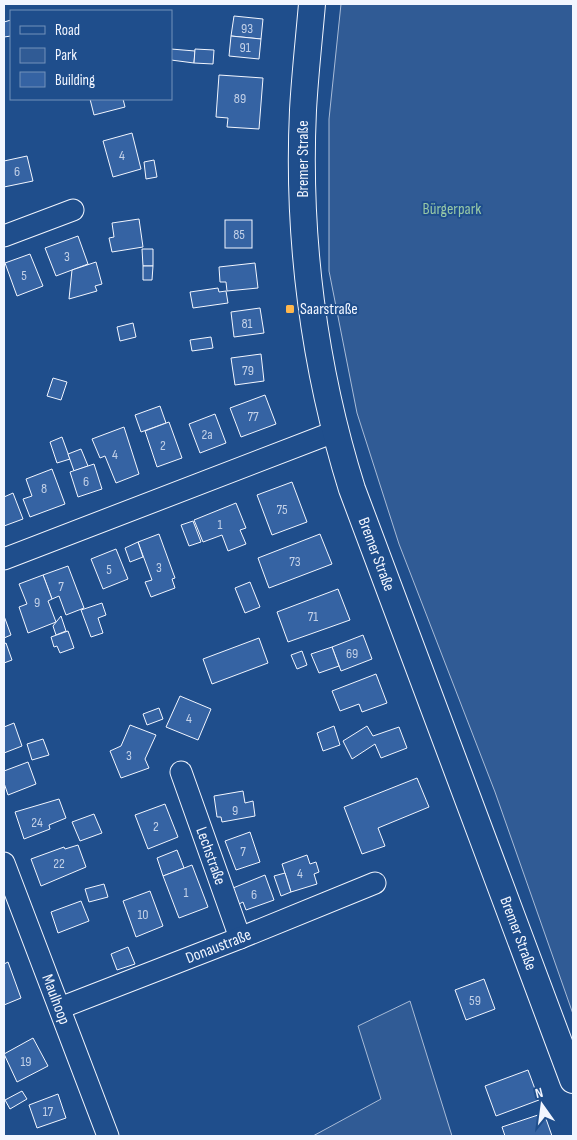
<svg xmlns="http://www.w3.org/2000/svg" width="577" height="1140" font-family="'Sofia Sans Condensed',sans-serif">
  <rect width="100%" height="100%" fill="#1f4e8c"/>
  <g fill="#305b95" stroke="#a8bbd7">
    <path d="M341 4H573V1014L495 792 399 544 357 413 329 271V119Z"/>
    <path d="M410 1001 452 1136H313L381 1099 358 1026Z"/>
  </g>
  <g fill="#3563a3" stroke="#f2f6ff">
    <path d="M234 16 263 19 261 39 231 36Z"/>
    <path d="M11 20V36L4 37V22Z"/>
    <path d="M231 36 261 39 259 59 229 56Z"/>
    <path d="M171 49 195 51 194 63 171 60Z"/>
    <path d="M195 49 214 50 213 64 194 63Z"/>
    <path d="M219 75 263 78 259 129 227 127 228 118 216 117Z"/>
    <path d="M90 99H123L125 107 94 115Z"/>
    <path d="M132 133 141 169 113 177 103 141Z"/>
    <path d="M27 156 33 181 4 187V161Z"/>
    <path d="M154 160 157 177 146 179 144 162Z"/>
    <path d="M139 219 143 247 112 252 109 238 114 237 112 223Z"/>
    <rect x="225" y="220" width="27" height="28"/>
    <path d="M78 236 88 264 56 276 45 248Z"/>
    <path d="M142 249H153V266H143Z"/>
    <path d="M30 254 43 286 17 296 5 263Z"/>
    <path d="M96 262 102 284 95 286 97 291 69 299 72 270Z"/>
    <path d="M255 263 258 288 227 291 226 282H220L219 267Z"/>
    <path d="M143 266H153L152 280H143Z"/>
    <path d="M218 288 219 292 226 291 228 303 193 308 190 292Z"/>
    <path d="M260 308 264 333 234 337 231 312Z"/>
    <path d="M133 323 136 337 120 341 117 327Z"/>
    <path d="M211 337 213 348 192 351 190 340Z"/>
    <path d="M261 354 264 381 235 385 231 358Z"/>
    <path d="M53 378 67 382 61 400 47 396Z"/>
    <path d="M265 395 276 424 241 437 230 408Z"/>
    <path d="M160 406 166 423 141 432 135 415Z"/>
    <path d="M215 414 226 443 200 453 189 424Z"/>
    <path d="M169 422 182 458 157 467 145 431Z"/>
    <path d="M124 427 139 474 116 483 105 456 100 458 92 439Z"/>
    <path d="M62 437 70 459 57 463 50 442Z"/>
    <path d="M81 449 88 466 74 471 68 454Z"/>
    <path d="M94 464 102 489 78 497 70 472Z"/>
    <path d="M52 469 65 504 30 517 23 499 32 496 26 479Z"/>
    <path d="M292 482 307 522 272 535 257 495Z"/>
    <path d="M13 493 23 519 4 526V497Z"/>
    <path d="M236 503 246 528 240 530 246 544 228 551 222 535 203 542 194 520Z"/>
    <path d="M193 521 201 542 189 546 181 525Z"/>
    <path d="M159 534 175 578 172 579 175 588 151 597 145 582 152 580 138 542Z"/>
    <path d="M320 534 332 564 269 588 258 558Z"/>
    <path d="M138 542 143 557 130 562 125 548Z"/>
    <path d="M116 549 128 579 103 589 91 559Z"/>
    <path d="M68 566 84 608 66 615 59 596 52 599 43 575Z"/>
    <path d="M43 575 52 599 48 601 56 622 28 633 19 607 27 604 19 584Z"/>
    <path d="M250 582 260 607 245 613 235 588Z"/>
    <path d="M338 589 350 620 288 642 277 612Z"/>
    <path d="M102 603 106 615 98 618 103 633 91 637 81 610Z"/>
    <path d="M4 616 11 635 4 638Z"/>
    <path d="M61 616 66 631 56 635 53 626Z"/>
    <path d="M68 631 74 648 60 653 57 646 54 647 51 637Z"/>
    <path d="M363 635 372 659 341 671 332 647Z"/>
    <path d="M259 638 268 663 212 684 203 659Z"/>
    <path d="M6 643 12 660 4 663V644Z"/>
    <path d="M332 647 339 666 319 673 311 654Z"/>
    <path d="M302 651 307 665 297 669 291 655Z"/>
    <path d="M376 674 387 703 362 712 359 704 340 711 332 691Z"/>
    <path d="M180 696 211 709 198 740 166 727Z"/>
    <path d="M159 708 163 719 147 725 143 714Z"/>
    <path d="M14 723 22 746 4 753V727Z"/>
    <path d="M130 725 156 735 145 759 149 768 121 778 110 751 121 746Z"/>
    <path d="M334 726 340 745 323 751 317 733Z"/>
    <path d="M367 726 373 736 399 727 407 748 381 758 375 744 352 759 343 741Z"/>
    <path d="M43 739 49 755 32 760 27 744Z"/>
    <path d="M28 762 36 784 8 795 4 783V771Z"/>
    <path d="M417 778 429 807 378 828 385 846 362 854 344 807Z"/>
    <path d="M243 791 245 803 253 801 255 816 222 822 221 817H217L214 796Z"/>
    <path d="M59 799 66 818 49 825 50 829 24 839 15 812Z"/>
    <path d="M165 804 178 837 148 849 135 815Z"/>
    <path d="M94 814 102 833 80 841 72 822Z"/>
    <path d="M250 832 260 862 236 870 225 841Z"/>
    <path d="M78 845 86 867 41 886 31 859 64 847 65 849Z"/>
    <path d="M177 850 184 868 163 876 157 858Z"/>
    <path d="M307 855 310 864 316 862 319 872 314 874 317 884 291 892 282 864Z"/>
    <path d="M192 865 208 907 179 918 163 876Z"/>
    <path d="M285 873 291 892 281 896 274 876Z"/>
    <path d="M265 875 274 900 246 910 243 902 239 904 233 888Z"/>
    <path d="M104 884 108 897 89 902 85 889Z"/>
    <path d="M150 891 163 926 136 937 123 901Z"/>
    <path d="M81 901 89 921 58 933 51 912Z"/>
    <path d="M128 947 135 964 117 970 111 954Z"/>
    <path d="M8 962 21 998 4 1005V964Z"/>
    <path d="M484 979 495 1009 466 1020 455 990Z"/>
    <path d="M33 1038 48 1066 17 1082 4 1054Z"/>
    <path d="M528 1070 539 1100 496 1116 485 1086Z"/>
    <path d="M22 1091 27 1099 10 1109 5 1100Z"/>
    <path d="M58 1094 66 1118 37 1128 29 1105Z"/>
    <path d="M544 1113 552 1136H505L502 1127Z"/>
  </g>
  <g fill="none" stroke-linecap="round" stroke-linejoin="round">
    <g stroke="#f2f6ff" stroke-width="23">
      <g id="minor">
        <path d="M4 236 73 210"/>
        <path d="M4 559 334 432"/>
        <path id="s1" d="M181 772 240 938"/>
        <path id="s2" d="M4 863 108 1136"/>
        <path id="s3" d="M60 1008 240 938 375 883"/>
      </g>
    </g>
    <g stroke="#f2f6ff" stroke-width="28">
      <g id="major">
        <path id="s4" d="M312 4C309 39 305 74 303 110 297 237 314 368 352 489L573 1080"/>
      </g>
    </g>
    <use href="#minor" stroke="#1f4e8c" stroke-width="21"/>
    <use href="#major" stroke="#1f4e8c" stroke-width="26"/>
  </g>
  <rect fill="#ffb74d" stroke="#1f4e8c" stroke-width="2" x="285" y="304" width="10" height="10" rx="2.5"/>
  <g text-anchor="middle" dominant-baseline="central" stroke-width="4" stroke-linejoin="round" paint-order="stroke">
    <g font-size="14" fill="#c3d1e8">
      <text x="247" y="28">93</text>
      <text x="245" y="47">91</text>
      <text x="240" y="98">89</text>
      <text x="122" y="155">4</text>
      <text x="17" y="171">6</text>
      <text x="239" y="234">85</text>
      <text x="67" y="256">3</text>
      <text x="24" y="275">5</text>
      <text x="247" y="323">81</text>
      <text x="248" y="370">79</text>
      <text x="253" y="416">77</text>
      <text x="207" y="434">2a</text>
      <text x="163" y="445">2</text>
      <text x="115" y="454">4</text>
      <text x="86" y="481">6</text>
      <text x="44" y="488">8</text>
      <text x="282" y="509">75</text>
      <text x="220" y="524">1</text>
      <text x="295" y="561">73</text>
      <text x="159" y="567">3</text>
      <text x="109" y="569">5</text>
      <text x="61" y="586">7</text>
      <text x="37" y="602">9</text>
      <text x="313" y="616">71</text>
      <text x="352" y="653">69</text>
      <text x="189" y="718">4</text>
      <text x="129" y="755">3</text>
      <text x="235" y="810">9</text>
      <text x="37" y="822">24</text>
      <text x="156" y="826">2</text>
      <text x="243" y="851">7</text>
      <text x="59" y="863">22</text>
      <text x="300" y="873">4</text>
      <text x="186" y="892">1</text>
      <text x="254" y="894">6</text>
      <text x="143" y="914">10</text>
      <text x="475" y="1000">59</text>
      <text x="26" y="1061">19</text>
      <text x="48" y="1111">17</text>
    </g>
    <g font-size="16" fill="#f2f6ff" stroke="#1f4e8c">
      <text transform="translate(303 159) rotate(-90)">Bremer Straße</text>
      <text stroke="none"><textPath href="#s4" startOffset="560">Bremer Straße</textPath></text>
      <text stroke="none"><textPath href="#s1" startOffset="89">Lechstraße</textPath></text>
      <text stroke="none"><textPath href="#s4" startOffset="965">Bremer Straße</textPath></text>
      <text stroke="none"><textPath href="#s3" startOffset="170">Donaustraße</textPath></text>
      <text stroke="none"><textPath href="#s2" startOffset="146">Maulhoop</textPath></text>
    </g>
    <g font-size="16" fill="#97c8a6" stroke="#1f4e8c">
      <text x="452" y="209">Bürgerpark</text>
    </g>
    <g font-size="16" fill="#f2f6ff" stroke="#1f4e8c" text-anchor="start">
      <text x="300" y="309">Saarstraße</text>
    </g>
  </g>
  <rect width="577" height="1140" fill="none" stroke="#f2f6ff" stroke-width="10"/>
  <rect x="10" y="10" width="162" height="90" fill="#1f4e8c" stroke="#7391ba"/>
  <rect x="20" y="26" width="25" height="8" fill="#1f4e8c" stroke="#7391ba"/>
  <text x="55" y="35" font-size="15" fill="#f2f6ff">Road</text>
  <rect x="20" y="48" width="25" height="15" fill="#305b95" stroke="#7391ba"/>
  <text x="55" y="60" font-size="15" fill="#f2f6ff">Park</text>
  <rect x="20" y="72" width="25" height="15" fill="#3563a3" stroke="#7391ba"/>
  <text x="55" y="85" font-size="15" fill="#f2f6ff">Building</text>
  <g transform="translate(542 1105) rotate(346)" stroke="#1f4e8c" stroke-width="4" paint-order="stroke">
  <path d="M0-4L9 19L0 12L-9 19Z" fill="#f2f6ff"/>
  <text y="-8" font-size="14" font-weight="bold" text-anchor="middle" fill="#f2f6ff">N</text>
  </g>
</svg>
